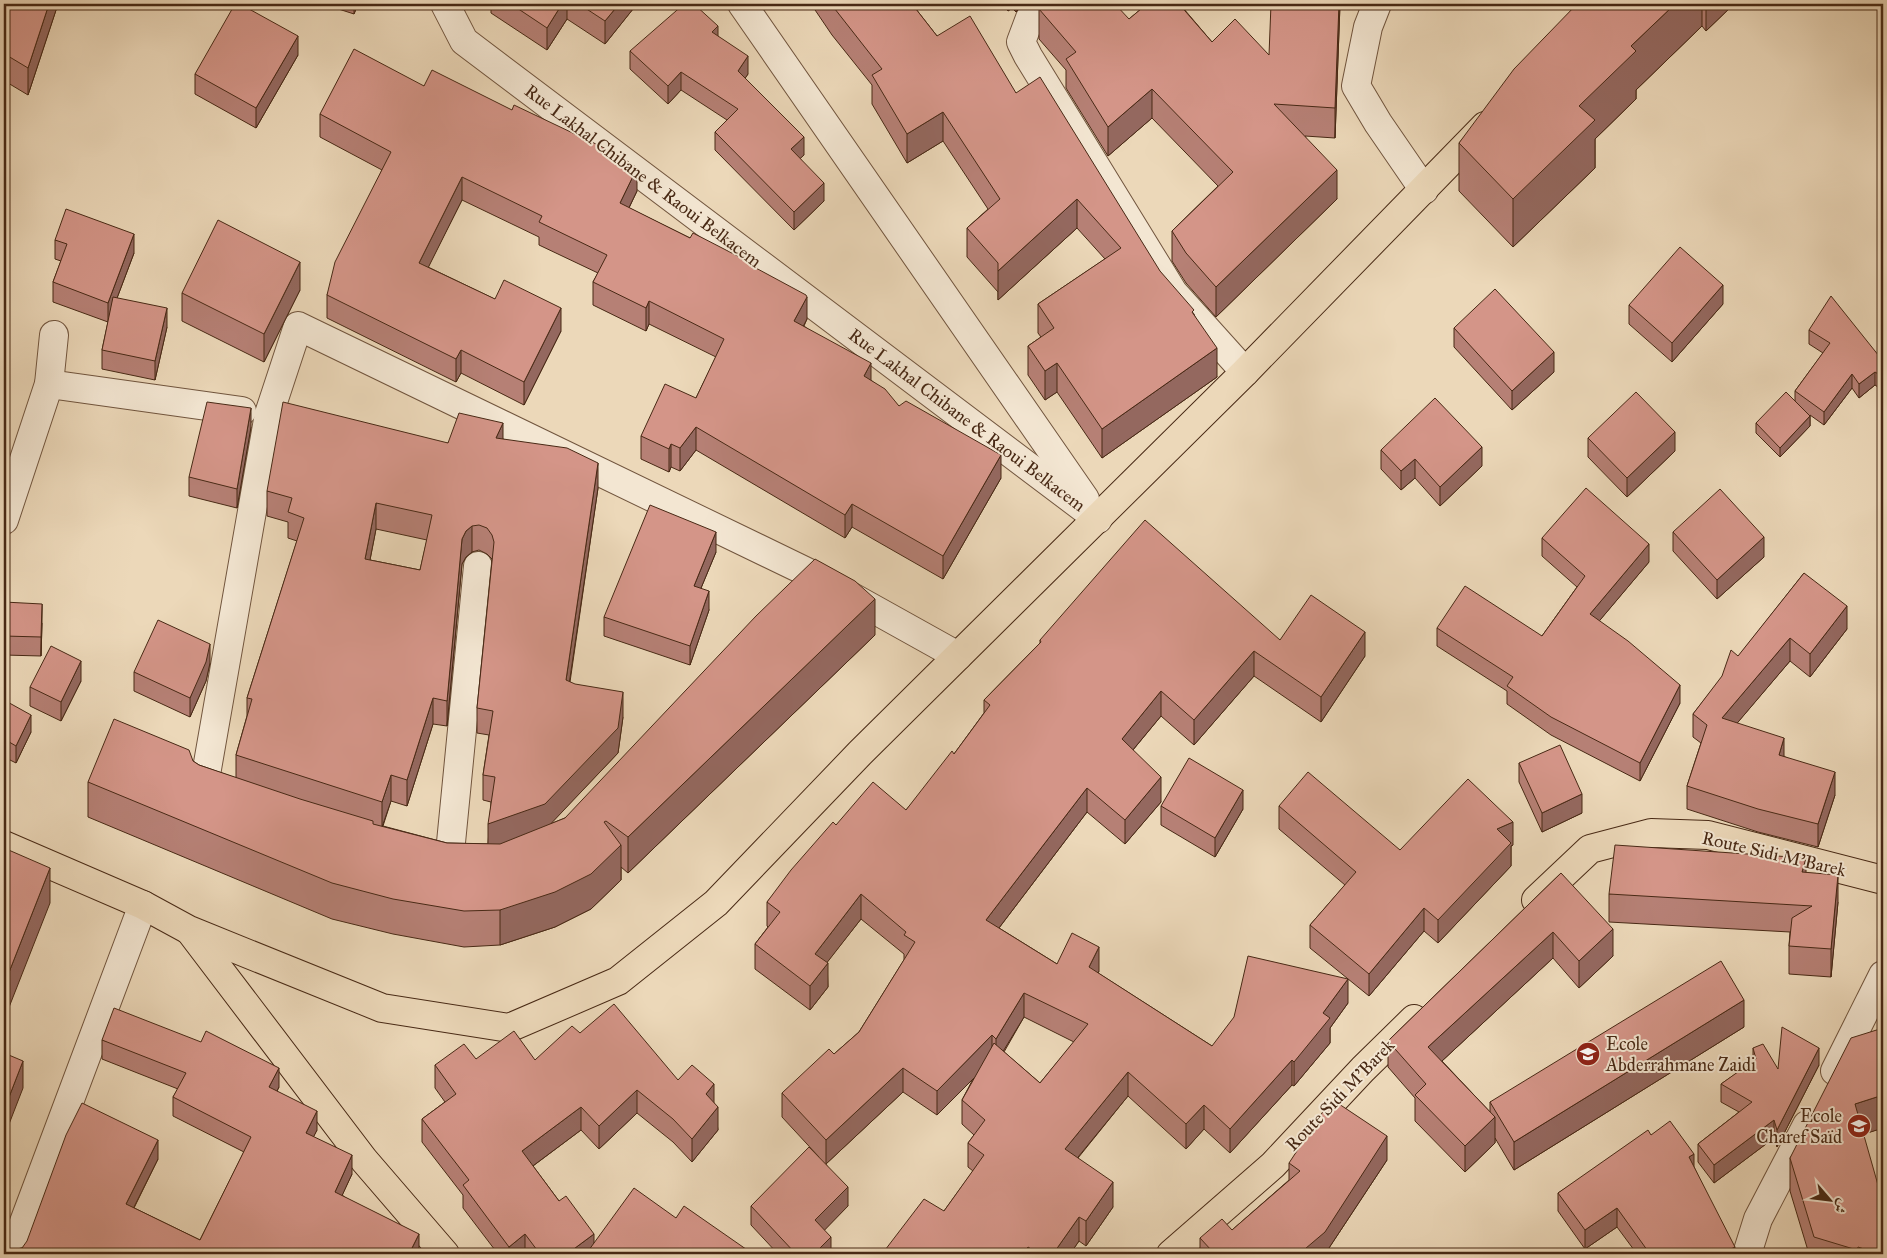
<svg xmlns="http://www.w3.org/2000/svg" width="1887" height="1258" font-family="'IM FELL Great Primer',Amiri,serif">
  <rect width="100%" height="100%" fill="#ecd8b9"/>
  <filter id="stains"><feTurbulence type="fractalNoise" baseFrequency=".004" numOctaves="4"/><feColorMatrix values="0 0 0 0 .2 0 0 0 0 .09 0 0 0 0 .02 0 0 0 .5 -.17"/></filter>
  <radialGradient id="worn" r=".72"><stop offset=".6" stop-color="#630" stop-opacity="0"/><stop offset="1" stop-color="#630" stop-opacity=".3"/></radialGradient>
  <g fill="none" stroke-linecap="round" stroke-linejoin="round">
    <g stroke="#71553e" stroke-width="30">
      <g id="minor">
        <path d="M445 4 464 41 1098 519"/>
        <path d="M742 4 1085 499"/>
        <path d="M1045 4 1030 18 1021 42 1028 56 1173 292 1245 372"/>
        <path d="M1377 4 1368 27 1356 86 1378 123 1424 190"/>
        <path d="M49 384 242 411"/>
        <path d="M4 520 49 384 54 335"/>
        <path d="M221 792 204 786 269 414 298 326 809 573 958 656"/>
        <path d="M449 863 478 566"/>
        <path d="M1835 1071 1883 975"/>
        <path d="M12 1254 143 905"/>
        <path d="M1747 1254 1758 1219 1807 1125"/>
      </g>
    </g>
    <g stroke="#482915" stroke-width="30">
      <g id="major">
        <path d="M4 845 143 905 189 930 382 1008 509 1028 618 981 716 903 860 753 1245 372 1485 126"/>
        <path d="M1536 900 1590 849 1651 833 1708 835 1883 880"/>
        <path d="M190 931 364 1160 445 1254"/>
        <path d="M1171 1254 1273 1165 1363 1069 1414 1019"/>
      </g>
    </g>
    <use href="#minor" stroke="#f3e6d2" stroke-width="28"/>
    <use href="#major" stroke="#ecd8b9" stroke-width="28"/>
  </g>
  <g fill="#b68075" stroke="#482915" fill-rule="evenodd">
    <path d="M4 4H58L28 95 8 83 4 95Z"/>
    <path d="M323 4H358L354 14Z"/>
    <path d="M491 4H637L605 44 567 19 547 50 491 13Z"/>
    <path d="M811 4H912L937 36 1016 93 1194 314 1217 377 1102 458 1057 392 1045 400 1028 375V346L1041 337 1038 333V304L1105 259 1077 228 998 300V292L967 257V228L988 209 943 141 907 163 872 104V85L832 35Z"/>
    <path d="M1002 4H1024L1016 12 1012 8 1008 11Z"/>
    <path d="M1147 4H1189L1184 9 1212 42 1269 55 1340 4 1335 138 1305 136 1337 199 1216 317 1186 283 1172 261V231L1218 186 1152 118 1108 156 1066 88V70L1039 39V9L1129 19Z"/>
    <path d="M1577 4H1734L1706 31 1702 26 1636 90V99L1595 139V168L1513 247 1459 191V143Z"/>
    <path d="M718 36 748 74 745 78 804 155 800 158 824 201 794 230 715 150V132L727 120 681 90 668 104 630 69V51Z"/>
    <path d="M298 55 256 128 195 94V74Z"/>
    <path d="M424 86 637 191 629 208 690 238 755 267 807 319 804 326 871 380 899 406 1001 478 943 579 852 527 845 538 696 450 680 471 671 467 669 472 641 459V436L696 398 716 357 649 324 646 331 593 305V282L598 273 539 245V237L462 200 428 267 561 331 524 405 461 373 456 382 327 318V295L382 170 320 137V114Z"/>
    <path d="M55 240 134 253 117 298 167 327 155 380 102 369V350L108 322 53 302V282L61 261 55 259Z"/>
    <path d="M300 290 264 362 182 321V293Z"/>
    <path d="M1723 304 1672 362 1629 324V305Z"/>
    <path d="M1454 328 1554 372 1512 410 1454 347Z"/>
    <path d="M1809 330 1883 361V400L1882 399V390L1875 385 1859 398 1852 388 1824 425 1810 415V426L1780 457 1756 433V423L1795 401V391L1823 353 1809 344Z"/>
    <path d="M251 427 237 508 189 496V477Z"/>
    <path d="M1588 438 1675 451 1627 497 1588 457Z"/>
    <path d="M503 439 598 488 570 682 623 717 618 753 550 824 565 818 875 635 628 873 621 867V880L591 909 555 927 500 945 464 947 393 934 332 919 88 817V782L193 761 199 765 236 778V755L247 716V698L297 541 288 538V522L267 516V491L448 443ZM376 529 427 540 420 570 370 560ZM479 550 487 554 492 559 477 708V733L489 735 483 775V800L491 802 488 844 447 843 383 826 391 801 407 806 433 724 447 726 462 564 466 557 472 552Z"/>
    <path d="M1381 450 1482 466 1440 506 1415 478 1401 490 1381 469Z"/>
    <path d="M1673 532 1764 557 1717 599 1673 551Z"/>
    <path d="M1542 538 1649 562 1599 621 1680 703 1640 781 1551 735 1507 704V691L1437 646V628L1542 636 1577 587 1542 556Z"/>
    <path d="M716 552 701 588 709 610 690 665 604 636V617Z"/>
    <path d="M1804 573 1847 629 1810 677 1790 661 1737 723 1784 756 1835 795 1818 847 1758 832 1687 809V786L1701 743 1693 737V714Z"/>
    <path d="M4 602 42 623 41 656 4 655Z"/>
    <path d="M1040 640H1280L1365 656 1321 722 1254 676 1194 745 1161 716 1133 750 1161 802 1125 844 1087 812 999 928 1057 964 1099 971 1098 973 1212 1046 1348 1003 1330 1028V1043L1294 1086 1292 1085 1230 1153 1204 1129 1186 1149 1128 1096 1078 1158 1113 1207 1086 1246 1079 1241 1070 1254H882L944 1211 973 1171 968 1167V1143L974 1135 962 1124V1100L974 1077 937 1115 903 1092 826 1164 848 1206 824 1230 831 1254H778L751 1225V1206L819 1157 782 1117V1093L834 1054 859 1032 904 960V954L861 919 827 962 828 987 810 1010 755 969V944L768 927 767 926V902L836 825 906 810 954 754 984 713V700L1040 643ZM1024 1017 1074 1042 1040 1083 1004 1052Z"/>
    <path d="M210 663 206 681 190 717 134 691V672Z"/>
    <path d="M81 681 61 721 30 706V687Z"/>
    <path d="M4 700 31 732 16 763 4 757Z"/>
    <path d="M1519 763 1582 813 1542 832 1519 782Z"/>
    <path d="M1161 806 1243 809 1215 857 1161 825Z"/>
    <path d="M1279 806 1400 850 1513 845 1511 846V866L1438 943 1424 931 1369 996 1310 948V925L1345 885 1279 829Z"/>
    <path d="M1806 872 1838 902 1831 977 1789 974V946L1790 932 1609 922V894Z"/>
    <path d="M1561 873 1613 956 1579 988 1553 958 1442 1061 1490 1112V1102L1744 1027 1514 1170 1495 1138V1143L1465 1172 1415 1121V1098L1388 1067V1041Z"/>
    <path d="M1883 1028V1128L1863 1134 1883 1254H1809L1790 1191V1158Z"/>
    <path d="M580 1033 678 1080 714 1103 718 1130 692 1162 673 1142 637 1113 599 1149 581 1130 533 1166 559 1201 594 1243 676 1218 753 1254H498L463 1208V1195L422 1142V1119L445 1102 435 1088V1065L476 1059 535 1060Z"/>
    <path d="M102 1040 279 1087 277 1091 317 1130 313 1137 352 1174 342 1195 419 1252 418 1254H11V1250L22 1248 158 1159 134 1208 200 1240 244 1152 173 1116V1097L178 1089 102 1059Z"/>
    <path d="M1753 1048 1778 1069 1819 1065 1777 1147 1774 1138 1714 1183 1698 1162V1144L1739 1112 1721 1102V1084L1753 1062Z"/>
    <path d="M1651 1135 1694 1167 1735 1254H1637L1617 1227 1585 1249 1558 1211V1193Z"/>
    <path d="M1387 1160 1325 1254H1200V1238L1232 1230 1289 1180V1163Z"/>
  </g>
  <g fill="#94685f" stroke="#482915">
    <path d="M49 4H58L28 95V68Z"/>
    <path d="M354 4H358L354 14Z"/>
    <path d="M562 4H567V19L547 50V28Z"/>
    <path d="M619 4H637L605 44V21Z"/>
    <path d="M1008 4H1012V8L1008 11Z"/>
    <path d="M1016 4H1024L1016 12Z"/>
    <path d="M1183 4H1189L1183 10Z"/>
    <path d="M1339 4H1340L1335 138V108Z"/>
    <path d="M1675 4H1702V26L1636 90V99L1595 139V168L1513 247V199L1579 106 1631 46Z"/>
    <path d="M1706 4H1734L1706 31Z"/>
    <path d="M718 26V44L712 32Z"/>
    <path d="M298 36V55L256 128V108Z"/>
    <path d="M8 56V83L4 95V67Z"/>
    <path d="M748 56V74L738 89V71Z"/>
    <path d="M681 72V90L668 104V86Z"/>
    <path d="M1152 89V118L1108 156V127Z"/>
    <path d="M943 112V141L907 163V134Z"/>
    <path d="M804 137V155L791 167V149Z"/>
    <path d="M637 168V191L620 226V203Z"/>
    <path d="M1337 170V199L1216 317V287Z"/>
    <path d="M462 177V200L419 286V263Z"/>
    <path d="M824 183V201L794 230V212Z"/>
    <path d="M1077 199V228L998 300V271Z"/>
    <path d="M134 234V253L108 322V303Z"/>
    <path d="M300 262V290L264 362V334Z"/>
    <path d="M1723 285V304L1672 362V343Z"/>
    <path d="M807 297V319L794 344V321Z"/>
    <path d="M649 301V324L646 331V308Z"/>
    <path d="M167 308V327L155 380V361Z"/>
    <path d="M561 308V331L524 405V382Z"/>
    <path d="M1217 348V377L1102 458V429Z"/>
    <path d="M461 350V373L456 382V359Z"/>
    <path d="M1554 352V372L1512 410V391Z"/>
    <path d="M871 363V386L864 376Z"/>
    <path d="M1057 363V392L1045 400V371Z"/>
    <path d="M1875 372V385L1859 398V384Z"/>
    <path d="M1852 374V388L1824 425V412Z"/>
    <path d="M251 408V427L237 508V489Z"/>
    <path d="M1810 416V426L1780 457V448Z"/>
    <path d="M503 423V448L496 438Z"/>
    <path d="M696 427V450L680 471V448Z"/>
    <path d="M1675 432V451L1627 497V478Z"/>
    <path d="M671 444V467L669 472V449Z"/>
    <path d="M1482 447V466L1440 506V487Z"/>
    <path d="M1001 455V478L943 579V556Z"/>
    <path d="M1415 459V478L1401 490V471Z"/>
    <path d="M598 463V488L566 705V680Z"/>
    <path d="M376 503V529L365 585V559Z"/>
    <path d="M852 504V527L845 538V515Z"/>
    <path d="M472 526V552L466 557 462 564 447 726V701L462 539 466 531Z"/>
    <path d="M716 532V552L694 605V586Z"/>
    <path d="M1764 537V557L1717 599V580Z"/>
    <path d="M1649 544V562L1590 632V614Z"/>
    <path d="M709 591V610L690 665V646Z"/>
    <path d="M875 599V635L628 873V837Z"/>
    <path d="M42 604V623L41 656V637Z"/>
    <path d="M1847 606V629L1810 677V654Z"/>
    <path d="M1365 632V656L1321 722V697Z"/>
    <path d="M1790 638V661L1722 741V718Z"/>
    <path d="M210 644V663L206 681 190 717V698Z"/>
    <path d="M1254 651V676L1194 745V720Z"/>
    <path d="M81 661V681L61 721V702Z"/>
    <path d="M1680 685V703L1640 781V763Z"/>
    <path d="M1161 691V716L1122 763V739Z"/>
    <path d="M623 692V717L618 753 545 830 488 849V824Z"/>
    <path d="M433 698V724L407 806V780Z"/>
    <path d="M31 715V732L16 763V746Z"/>
    <path d="M1784 738V761L1779 755Z"/>
    <path d="M1835 772V795L1818 847V824Z"/>
    <path d="M391 775V801L382 827V802Z"/>
    <path d="M1161 777V802L1125 844V820Z"/>
    <path d="M1087 788V812L986 945V920Z"/>
    <path d="M1243 790V809L1215 857V838Z"/>
    <path d="M1582 794V813L1542 832V813Z"/>
    <path d="M1513 822V845L1511 846V866L1438 943V920L1497 829Z"/>
    <path d="M621 845V880L591 909 555 927 500 945V910Z"/>
    <path d="M1806 858V886L1802 872Z"/>
    <path d="M50 868V903L4 1020V985Z"/>
    <path d="M1838 875V902L1831 977V949Z"/>
    <path d="M861 894V919L815 978V954Z"/>
    <path d="M1424 908V931L1369 996V974Z"/>
    <path d="M1613 929V956L1579 988V961Z"/>
    <path d="M1553 932V958L1428 1074V1047Z"/>
    <path d="M1099 947V971L1089 992V967Z"/>
    <path d="M828 963V987L810 1010V986Z"/>
    <path d="M1348 979V1003L1330 1028V1043L1294 1086V1062L1323 1013Z"/>
    <path d="M1024 993V1017L996 1063V1039Z"/>
    <path d="M1744 1000V1027L1514 1170V1142Z"/>
    <path d="M992 1035V1060L937 1115V1091Z"/>
    <path d="M1819 1048V1065L1777 1147V1130Z"/>
    <path d="M1292 1060V1085L1230 1153V1129Z"/>
    <path d="M23 1061V1088L4 1137V1110Z"/>
    <path d="M279 1068V1087L269 1106V1087Z"/>
    <path d="M903 1068V1092L826 1164V1140Z"/>
    <path d="M1128 1072V1096L1065 1173V1149Z"/>
    <path d="M714 1084V1106L706 1094Z"/>
    <path d="M637 1090V1113L599 1149V1126Z"/>
    <path d="M1883 1095V1128L1855 1137V1104Z"/>
    <path d="M1204 1105V1129L1186 1149V1124Z"/>
    <path d="M581 1107V1130L522 1174V1151Z"/>
    <path d="M718 1107V1130L692 1162V1139Z"/>
    <path d="M317 1111V1130L306 1152V1133Z"/>
    <path d="M1495 1117V1143L1465 1172V1146Z"/>
    <path d="M1774 1120V1138L1714 1183V1165Z"/>
    <path d="M1387 1136V1160L1325 1254H1299Z"/>
    <path d="M158 1140V1159L126 1223V1204Z"/>
    <path d="M1694 1154V1172L1689 1157Z"/>
    <path d="M352 1155V1174L335 1211V1192Z"/>
    <path d="M1113 1182V1207L1086 1246V1221Z"/>
    <path d="M848 1187V1206L815 1240V1220Z"/>
    <path d="M8 1192V1220L4 1232V1204Z"/>
    <path d="M1617 1208V1227L1585 1249V1230Z"/>
    <path d="M1079 1217V1241L1070 1254H1053Z"/>
    <path d="M419 1234V1252L418 1254H409Z"/>
    <path d="M525 1234V1254H509V1247Z"/>
    <path d="M594 1234V1254H567Z"/>
    <path d="M831 1237V1254H814Z"/>
    <path d="M1028 1247V1254H1023Z"/>
    <path d="M1735 1247V1254H1721Z"/>
  </g>
  <g fill="#d49588" stroke="#482915" fill-rule="evenodd">
    <path d="M4 4H49L28 68 8 56 4 67Z"/>
    <path d="M235 4H240L298 36 256 108 195 74Z"/>
    <path d="M511 4H562L547 28Z"/>
    <path d="M579 4H619L605 21Z"/>
    <path d="M684 4H694L718 26 712 32 748 56 738 71 804 137 791 149 824 183 794 212 715 132 738 109 681 72 668 86 630 51Z"/>
    <path d="M831 4H912L937 36 970 16 1016 93 1040 77 1160 271 1194 310 1192 312 1217 348 1102 429 1057 363 1045 371 1028 346 1054 328 1038 304 1121 248 1077 199 998 271V263L967 228 1000 199 943 112 907 134 872 75 882 69Z"/>
    <path d="M1041 4H1115L1129 19 1147 4H1179L1212 42 1235 19 1269 55 1271 4H1339L1335 108 1274 104 1337 170 1216 287 1186 253 1172 231 1233 172 1152 89 1108 127 1066 59 1076 52 1039 9Z"/>
    <path d="M1577 4H1675L1631 46 1636 51 1579 106 1595 120 1513 199 1459 143 1514 69Z"/>
    <path d="M354 49 424 86 432 70 512 110 514 105 619 155 637 168 620 203 690 238 693 233 755 265 754 267 806 295 807 297 794 321 871 363 864 376 885 389 899 406 906 401 1001 455 943 556 852 504 845 515 696 427 680 448 671 444 669 449 641 436 665 384 696 398 724 339 649 301 646 308 593 282 607 255 539 222 542 216 462 177 419 263 495 299 504 280 561 308 524 382 461 350 456 359 327 295 335 262 391 152 320 114Z"/>
    <path d="M66 209 134 234 108 303 53 282 67 244 55 240Z"/>
    <path d="M218 220 300 262 264 334 182 293Z"/>
    <path d="M1680 247 1723 285 1672 343 1629 305Z"/>
    <path d="M1495 289 1554 352 1512 391 1454 328Z"/>
    <path d="M1831 296 1883 361V377L1875 372 1859 384 1852 374 1824 412 1795 391 1830 343 1809 330Z"/>
    <path d="M113 297 167 308 155 361 102 350Z"/>
    <path d="M1636 392 1675 432 1627 478 1588 438Z"/>
    <path d="M1786 392 1810 416 1780 448 1756 423Z"/>
    <path d="M1435 398 1482 447 1440 487 1415 459 1401 471 1381 450Z"/>
    <path d="M207 402 251 408 237 489 189 477Z"/>
    <path d="M283 402 448 443 459 413 503 423 496 438 567 448 598 463 566 680 575 684 623 692 618 728 545 804 488 824 495 777 483 775 493 711 477 708 494 542 492 535 487 528 479 525 472 526 466 531 462 539 447 701 433 698 407 780 391 775 382 802 236 755 252 699 247 698 304 518 288 512 292 498 267 491ZM376 503 432 515 420 570 365 559Z"/>
    <path d="M1586 488 1649 544 1590 614 1628 641 1680 685 1640 763 1551 717 1507 686 1513 677 1437 628 1465 586 1542 636 1585 576 1542 538Z"/>
    <path d="M1720 489 1764 537 1717 580 1673 532Z"/>
    <path d="M650 505 716 532 694 586 709 591 690 646 604 617Z"/>
    <path d="M1145 520 1280 640 1311 595 1365 632 1321 697 1254 651 1194 720 1161 691 1122 739 1161 777 1125 820 1087 788 986 920 1057 964 1072 933 1099 947 1089 967 1212 1046 1234 1017 1248 956 1348 979 1323 1013 1330 1018 1294 1062 1292 1060 1230 1129 1204 1105 1186 1124 1128 1072 1065 1149 1113 1182 1086 1221 1079 1217 1053 1254H1039L1028 1247 1023 1254H882L924 1199 944 1211 984 1155 968 1143 985 1120 962 1100 994 1043 1040 1083 1088 1024 1024 993 996 1039 992 1035 937 1091 903 1068 826 1140 782 1093 829 1049 834 1054 859 1032 915 942 904 935 906 932 861 894 815 954 828 963 810 986 755 944 780 912 767 902 791 870 833 822 836 825 873 782 906 810 952 751 954 754 990 705 984 700 1041 642 1040 640Z"/>
    <path d="M815 559 855 581 875 599 628 837 606 821 604 822 621 845 591 874 555 892 500 910 464 911 393 899 332 883 88 782 114 719 189 750 193 761 199 765 300 799 373 821V824L447 843 500 844 565 818 756 616Z"/>
    <path d="M1804 573 1847 606 1810 654 1790 638 1722 718 1784 738 1779 755 1835 772 1818 824 1758 809 1687 786 1707 725 1693 714 1722 676 1731 650 1738 656Z"/>
    <path d="M4 602 42 604 41 637 4 636Z"/>
    <path d="M158 620 210 644 206 662 190 698 134 672Z"/>
    <path d="M51 646 81 661 61 702 30 687Z"/>
    <path d="M4 700 31 715 16 746 4 739Z"/>
    <path d="M1560 745 1582 794 1542 813 1519 763Z"/>
    <path d="M1189 758 1243 790 1215 838 1161 806Z"/>
    <path d="M1308 772 1400 850 1468 779 1513 822 1497 829 1511 843 1438 920 1424 908 1369 974 1310 925 1356 872 1279 806Z"/>
    <path d="M1615 845 1806 858 1802 872 1838 875 1831 949 1789 946 1792 918 1812 906 1609 894Z"/>
    <path d="M4 848 50 868 4 985Z"/>
    <path d="M1561 873 1613 929 1579 961 1553 932 1428 1047 1495 1117 1465 1146 1415 1095 1426 1084 1388 1041Z"/>
    <path d="M1721 961 1744 1000 1514 1142 1490 1102Z"/>
    <path d="M614 1004 678 1080 692 1065 714 1084 706 1094 718 1107 692 1139 673 1119 637 1090 599 1126 581 1107 522 1151 559 1201 566 1196 594 1234 567 1254H540L525 1234 509 1247 463 1185 469 1180 422 1119 456 1094 435 1065 464 1044 476 1059 514 1031 535 1060 572 1026 580 1033Z"/>
    <path d="M114 1008 201 1042 206 1031 279 1068 269 1087 317 1111 306 1133 352 1155 335 1192 419 1234 409 1254H15V1252L11 1250 22 1248 27 1241 66 1135 82 1103 158 1140 126 1204 200 1240 251 1137 173 1097 186 1073 102 1040Z"/>
    <path d="M1782 1027 1819 1048 1777 1130 1774 1120 1714 1165 1698 1144 1752 1102 1721 1084 1756 1059 1753 1048 1763 1044 1778 1069Z"/>
    <path d="M1883 1028V1095L1855 1104 1878 1185 1883 1187V1254H1879L1858 1247 1857 1250 1814 1237 1790 1158 1851 1038Z"/>
    <path d="M4 1053 23 1061 4 1110Z"/>
    <path d="M1333 1100 1387 1136 1325 1232 1299 1254H1209L1212 1251 1200 1238 1222 1219 1232 1230 1300 1171 1289 1163 1324 1110Z"/>
    <path d="M1670 1121 1694 1154 1689 1157 1735 1247 1721 1254H1650L1617 1208 1585 1230 1558 1193 1648 1130 1651 1135Z"/>
    <path d="M809 1147 848 1187 815 1220 831 1237 814 1254H796L751 1206Z"/>
    <path d="M634 1188 676 1218 684 1206 753 1254H586Z"/>
    <path d="M4 1190 8 1192 4 1204Z"/>
  </g>
  <defs>
    <g id="school-disc" transform="scale(1.25)"><circle r="9.5" fill="#8f2418" stroke="#f3e6d2"/><path d="M0-5L7-2L0 1L-7-2ZM-4 1L0 2.5L4 1V4Q0 6-4 4Z" fill="#fff"/></g>
  </defs>
  <g fill-rule="evenodd">
    <use href="#school-disc" x="1588" y="1054"/>
    <use href="#school-disc" x="1859" y="1126"/>
  </g>
  <g text-anchor="middle" dominant-baseline="central" stroke-width="4" stroke-linejoin="round" paint-order="stroke">
    <g font-size="18" fill="#482915" stroke="#f3e6d2">
      <text transform="translate(643 176) rotate(37)">Rue Lakhal Chibane &amp; Raoui Belkacem</text>
      <text transform="translate(967 420) rotate(37)">Rue Lakhal Chibane &amp; Raoui Belkacem</text>
      <text transform="translate(1774 854) rotate(13)">Route Sidi M'Barek</text>
      <text transform="translate(1340 1095) rotate(-46)">Route Sidi M'Barek</text>
    </g>
    <g font-size="18" fill="#482915" stroke="#f3e6d2" text-anchor="start">
      <text x="1606" y="1044">Ecole<tspan x="1606" dy="21">Abderrahmane Zaidi</tspan></text>
      <text x="1842" y="1116" text-anchor="end">Ecole<tspan x="1842" dy="21">Charef Saïd</tspan></text>
    </g>
  </g>
  <rect width="1887" height="1258" fill="none" stroke="#ecd8b9" stroke-width="20"/>
  <rect x="5" y="5" width="1877" height="1248" fill="none" stroke="#482915" stroke-width="2.5"/>
  <rect x="10" y="10" width="1867" height="1238" fill="none" stroke="#482915"/>
  <g transform="translate(1830 1200) rotate(118)" stroke="#f3e6d2" stroke-width="4" paint-order="stroke">
  <path d="M0-4L9 19L0 12L-9 19Z" fill="#482915"/>
  <text y="-8" font-size="14" font-weight="bold" text-anchor="middle" fill="#482915">ش</text>
  </g>
  <rect width="100%" height="100%" filter="url(#stains)"/>
  <rect width="100%" height="100%" fill="url(#worn)"/>
</svg>
